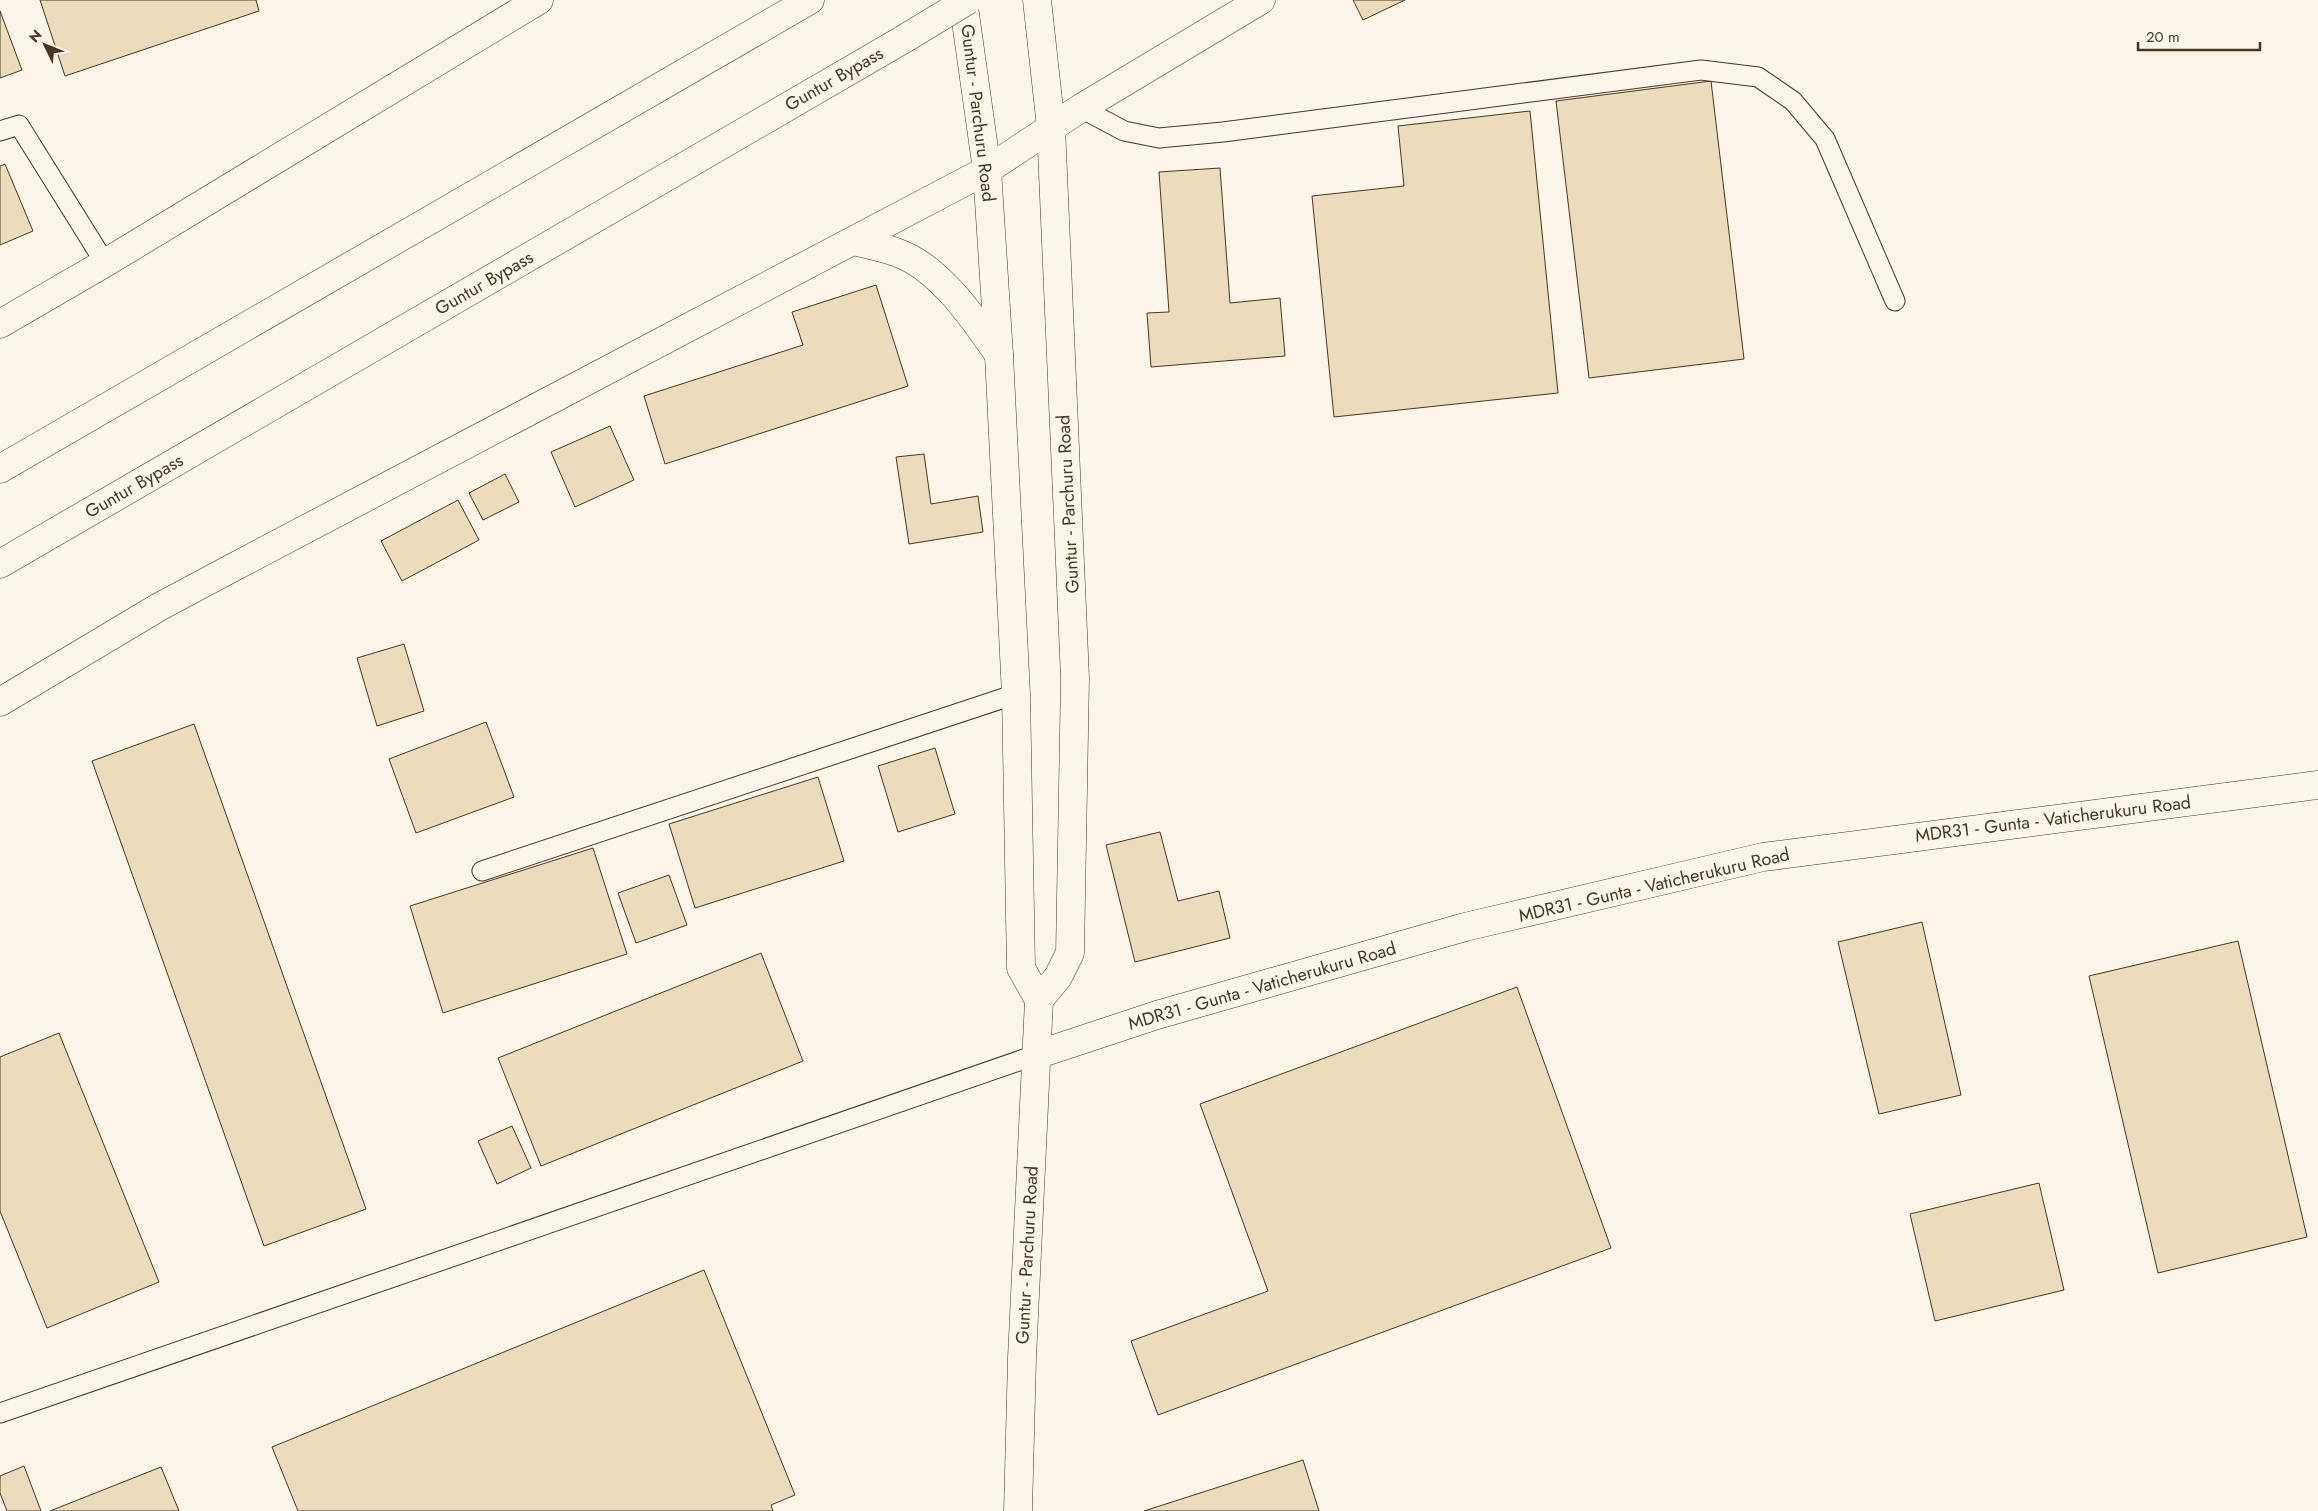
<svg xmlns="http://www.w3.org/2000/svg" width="2318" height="1511" font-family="Jost,sans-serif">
  <rect width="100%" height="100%" fill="#fbf6e9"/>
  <g fill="#ecdcbc" stroke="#4a3520">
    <path d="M40 0H256L259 11 65 76Z"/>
    <path d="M1353 0H1405L1363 20Z"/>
    <path d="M0 11 22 70 0 78Z"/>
    <path d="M1711 81 1744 359 1589 378 1556 101Z"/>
    <path d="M1530 111 1558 393 1334 417 1312 196 1404 186 1398 126Z"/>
    <path d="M5 164 33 231 0 245V166Z"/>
    <path d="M1220 168 1230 303 1280 298 1285 356 1151 367 1147 313 1169 312 1159 172Z"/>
    <path d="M876 285 908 386 665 464 644 396 803 345 792 312Z"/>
    <path d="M610 426 634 480 575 507 551 452Z"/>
    <path d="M924 454 931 504 978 496 983 532 909 544 896 457Z"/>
    <path d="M505 474 519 502 483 520 469 493Z"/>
    <path d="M458 500 479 540 402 581 381 541Z"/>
    <path d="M404 644 424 711 377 726 357 658Z"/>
    <path d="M486 722 514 797 416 833 389 759Z"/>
    <path d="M194 724 366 1209 264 1246 92 761Z"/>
    <path d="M935 748 955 814 898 832 878 766Z"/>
    <path d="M818 777 844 861 695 908 669 824Z"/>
    <path d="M1160 832 1178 901 1219 891 1230 938 1135 962 1106 845Z"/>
    <path d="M593 848 627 954 443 1013 410 906Z"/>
    <path d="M669 875 687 925 636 943 618 893Z"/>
    <path d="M1922 922 1961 1095 1879 1114 1838 942Z"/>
    <path d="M2238 941 2307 1237 2158 1273 2089 976Z"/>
    <path d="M761 953 803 1061 541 1166 498 1058Z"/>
    <path d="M1517 987 1611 1248 1158 1415 1131 1341 1268 1291 1200 1104Z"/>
    <path d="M59 1033 159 1282 47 1328 0 1211V1057Z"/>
    <path d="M512 1126 531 1168 497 1184 478 1141Z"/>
    <path d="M2039 1183 2064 1290 1935 1321 1910 1214Z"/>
    <path d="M704 1270 795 1495 771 1505 773 1511H298L272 1447Z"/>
    <path d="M1303 1460 1319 1511H1144Z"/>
    <path d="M24 1466 41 1511H7L0 1493V1476Z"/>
    <path d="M161 1467 179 1511H50Z"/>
  </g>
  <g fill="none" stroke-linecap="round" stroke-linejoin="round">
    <g stroke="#4a3520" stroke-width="21">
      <g id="lane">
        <path d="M1081 108 1124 131 1159 138 1223 132 1701 70 1758 77 1793 101 1825 139 1895 301"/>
        <path d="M0 131 19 125 105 263"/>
        <path d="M482 871 1016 694"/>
        <path d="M0 1413 1036 1055"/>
      </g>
    </g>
    <g stroke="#4a3520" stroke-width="29">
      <g id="secondary">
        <path d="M0 324 105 263 539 0"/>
        <path d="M0 702 159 607 232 568 987 170 1081 108 1261 0"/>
        <path d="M1036 1055 1157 1015 1465 927 1763 857 2318 785"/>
      </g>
    </g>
    <g stroke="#4a3520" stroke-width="29">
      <g id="primary">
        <path d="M963 0 987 170 999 355 1016 694 1021 968 1039 1000 1022 1358 1018 1511"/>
        <path d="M1037 0 1051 127 1075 678 1070 953 1058 977 1039 1000"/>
        <path d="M854 241C868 245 884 247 898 253 940 268 975 320 999 355"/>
      </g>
    </g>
    <g stroke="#4a3520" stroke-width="29">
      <g id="highway">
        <path d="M0 469 810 0"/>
        <path d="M0 564 904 39"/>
      </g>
    </g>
    <use href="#lane" stroke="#fbf6e9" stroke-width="19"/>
    <use href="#secondary" stroke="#fbf6e9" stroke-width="28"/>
    <use href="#primary" stroke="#fbf6e9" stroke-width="28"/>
    <use href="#highway" stroke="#fbf6e9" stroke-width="28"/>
    <g stroke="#4a3520" stroke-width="29" stroke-linecap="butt">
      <path id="highway-bridge" d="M904 39 968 0"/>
    </g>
    <use href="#highway-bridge" stroke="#fbf6e9" stroke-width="28"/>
  </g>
  <g text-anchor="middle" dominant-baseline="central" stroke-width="4" stroke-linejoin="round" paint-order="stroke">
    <g font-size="18" fill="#4a3520" stroke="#fbf6e9">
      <text transform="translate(834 79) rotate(-30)">Guntur Bypass</text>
      <text transform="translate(978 113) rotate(83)">Guntur - Parchuru Road</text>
      <text transform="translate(484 283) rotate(-30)">Guntur Bypass</text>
      <text transform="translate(134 486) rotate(-30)">Guntur Bypass</text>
      <text transform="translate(1068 504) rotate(-93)">Guntur - Parchuru Road</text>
      <text transform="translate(2053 819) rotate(-7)">MDR31 - Gunta - Vaticherukuru Road</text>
      <text transform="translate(1654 885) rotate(-13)">MDR31 - Gunta - Vaticherukuru Road</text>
      <text transform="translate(1262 986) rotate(-16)">MDR31 - Gunta - Vaticherukuru Road</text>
      <text transform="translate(1027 1255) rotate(-87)">Guntur - Parchuru Road</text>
    </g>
  </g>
  <g transform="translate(45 45) rotate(313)" stroke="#fbf6e9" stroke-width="4" paint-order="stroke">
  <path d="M0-4L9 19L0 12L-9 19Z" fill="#4a3520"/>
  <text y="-8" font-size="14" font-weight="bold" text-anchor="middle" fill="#4a3520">N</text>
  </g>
  <path d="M2138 42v8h122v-8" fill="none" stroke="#4a3520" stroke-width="2.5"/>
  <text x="2146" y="42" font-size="15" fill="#4a3520" stroke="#fbf6e9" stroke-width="4" paint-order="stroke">20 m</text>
</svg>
